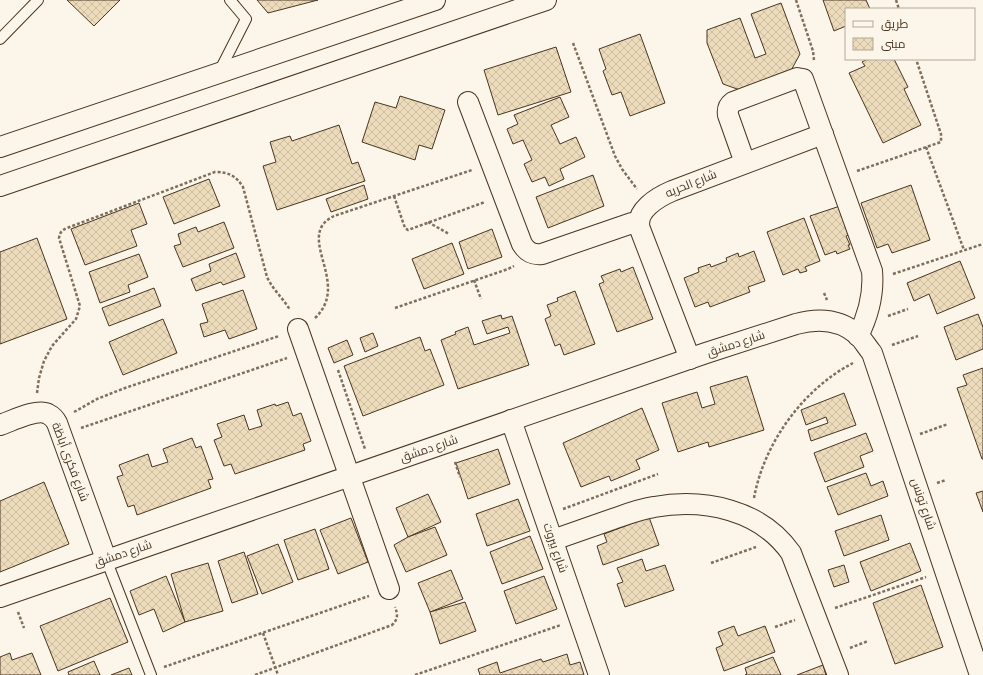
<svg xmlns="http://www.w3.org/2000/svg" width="983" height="675" font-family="'Source Sans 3',Cairo,sans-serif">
  <defs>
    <pattern id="building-cross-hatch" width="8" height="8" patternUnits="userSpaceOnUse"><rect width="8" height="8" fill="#ecdcbc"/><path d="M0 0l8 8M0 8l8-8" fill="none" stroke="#ccbda1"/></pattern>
  </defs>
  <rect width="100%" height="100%" fill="#fbf6e9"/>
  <g fill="url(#building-cross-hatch)" stroke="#4a3520">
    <path d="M67 0H120L94 26Z"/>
    <path d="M257 0H318L268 13Z"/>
    <path d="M823 0H866L870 9H846V26L834 31Z"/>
    <path d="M781 3 800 54 788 76 740 90 723 84 707 43V30L740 18 755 58 766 54 751 14Z"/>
    <path d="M640 34 665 103 630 116 621 92 612 95 603 71 606 69 599 49Z"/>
    <path d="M556 47 571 92 498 115 484 70Z"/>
    <path d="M868 59H894L908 87 904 89 921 125 883 143 849 73 865 66 862 62Z"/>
    <path d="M400 96 445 110 432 149 419 145 415 160 362 142 375 102 396 108Z"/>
    <path d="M560 97 569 117 551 125 560 144 576 137 585 157 560 169 564 179 549 186 545 177 532 182 524 164 532 160 523 140 513 144 507 129 518 124 514 115Z"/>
    <path d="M339 125 352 164 358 162 365 181 277 210 263 166 276 162 270 142 290 136 292 141Z"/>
    <path d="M593 175 604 206 548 228 536 197Z"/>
    <path d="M209 179 220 206 174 224 163 197Z"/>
    <path d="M364 185 368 199 331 212 326 199Z"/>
    <path d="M911 185 930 240 892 253 888 244 877 248 861 203Z"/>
    <path d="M139 203 147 224 131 230 137 246 85 265 71 229Z"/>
    <path d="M840 206 851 234 846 236 850 245H848L850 249 837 254 836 251 825 255 810 216Z"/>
    <path d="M804 218 820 261 805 267 807 271 800 273 798 269 783 275 767 232Z"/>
    <path d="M224 222 234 248 183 267 174 246 181 244 178 234 196 227 198 232Z"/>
    <path d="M492 229 502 257 468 269 459 242Z"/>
    <path d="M37 238 67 319 0 344V252Z"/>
    <path d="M452 243 464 274 424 289 412 259Z"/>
    <path d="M754 251 765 281 748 287 750 292 710 307 708 302 695 307 684 278 699 272 698 268 710 264 711 267 727 261 726 258 738 253 739 257Z"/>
    <path d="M236 253 245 277 223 285 221 282 196 291 191 279 211 271 209 264Z"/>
    <path d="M139 254 148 277 128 285 130 292 100 303 89 272Z"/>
    <path d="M960 261 975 298 937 314 929 294 914 301 907 283Z"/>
    <path d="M633 267 653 319 617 332 599 284 604 282 601 276 620 269 621 272Z"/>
    <path d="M154 288 161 306 109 326 102 308Z"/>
    <path d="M243 290 257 329 229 339 225 330 204 337 200 324 208 322 202 304Z"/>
    <path d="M575 291 595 344 564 355 560 344 555 346 545 319 551 316 547 305 558 301 557 298Z"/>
    <path d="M978 314 983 327V349L956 360 944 327Z"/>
    <path d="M501 315 502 319 512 316 529 365 458 389 441 340 456 334 455 332 468 327 474 345 510 333 508 327 487 334 482 321Z"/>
    <path d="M163 319 177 353 123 375 109 342Z"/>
    <path d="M373 333 378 346 365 352 360 338Z"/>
    <path d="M420 337 425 351 430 349 444 385 363 416 344 366Z"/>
    <path d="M347 340 353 355 334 363 328 348Z"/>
    <path d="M983 368V459H982L957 388 967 385 963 375Z"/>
    <path d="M747 376 764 430 709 447 708 442 678 452 662 403 697 392 702 408 715 404 710 387Z"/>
    <path d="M844 393 856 425 811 441 808 430 828 423 826 417 806 425 801 410Z"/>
    <path d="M288 402 293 416 301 413 311 441 303 444 305 450 235 474 231 464 224 466 214 440 222 437 217 424 244 415 249 430 262 426 257 410 275 404 276 406Z"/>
    <path d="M642 408 659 450 636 460 640 469 611 481 609 476 581 487 563 443Z"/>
    <path d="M866 433 873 451 860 456 864 467 825 482 814 453Z"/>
    <path d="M192 438 196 448 201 446 213 479 208 480 211 488 137 515 134 505 128 507 117 477 123 475 119 465 148 454 152 467 168 462 163 449Z"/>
    <path d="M498 449 510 484 468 499 456 463Z"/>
    <path d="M866 473 871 486 883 481 888 496 838 515 827 487Z"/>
    <path d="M44 482 69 544 0 572V501Z"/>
    <path d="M983 491V512L976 493Z"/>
    <path d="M428 494 441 522 408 537 396 508Z"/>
    <path d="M518 499 530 531 487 546 476 514Z"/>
    <path d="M881 515 889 540 844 556 835 531Z"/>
    <path d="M649 517 659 545 603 565 597 546 607 542 604 534Z"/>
    <path d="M351 518 368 562 338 574 320 530Z"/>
    <path d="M435 527 447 555 406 572 394 545 408 537Z"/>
    <path d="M315 529 329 569 298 580 284 540Z"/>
    <path d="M530 536 543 569 502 584 490 552Z"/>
    <path d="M910 543 921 571 871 591 860 562Z"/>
    <path d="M278 544 293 582 262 594 247 556Z"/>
    <path d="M244 552 258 594 232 603 218 561Z"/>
    <path d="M642 559 646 571 665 565 674 590 625 607 617 584 623 582 617 568Z"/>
    <path d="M208 563 223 611 185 622 171 574Z"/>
    <path d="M844 565 849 582 834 587 828 570Z"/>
    <path d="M451 570 463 599 430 612 418 583Z"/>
    <path d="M166 576 185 622 163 632 154 609 139 615 130 591Z"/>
    <path d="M544 576 557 609 516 624 504 591Z"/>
    <path d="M921 585 943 647 895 664 873 603Z"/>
    <path d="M110 598 128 642 58 671 40 626Z"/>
    <path d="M465 602 476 631 440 644 430 612Z"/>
    <path d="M734 626 738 636 765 626 775 652 724 671 716 648 723 645 718 632Z"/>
    <path d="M10 653 12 660 32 653 41 675H0V657Z"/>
    <path d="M567 654 570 665 580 662 584 675H480L478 669 497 662 500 673 541 659 543 662Z"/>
    <path d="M773 657 781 675H745L747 674 745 668Z"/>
    <path d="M94 661 100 675H69L68 672Z"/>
    <path d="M823 665 826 675H797Z"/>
    <path d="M129 668 132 675H111Z"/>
  </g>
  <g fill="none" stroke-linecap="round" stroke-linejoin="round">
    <g stroke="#4a3520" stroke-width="12">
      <g id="service">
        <path d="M0 39 38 0"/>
        <path d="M219 72 246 19 230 0"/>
        <path d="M106 559 151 675"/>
      </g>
    </g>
    <g stroke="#4a3520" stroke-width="22">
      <g id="minor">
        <path d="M468 102 522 244C527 252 532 255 542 254L632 223 638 224"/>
        <path d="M0 147 435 0"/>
        <path d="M745 163 728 115C727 109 729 105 733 102L797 78 803 79 872 271C874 293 868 316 858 336"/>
        <path d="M0 186 546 0"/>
        <path d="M298 329 389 589"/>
        <path d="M690 359 640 229C634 211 658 197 672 191L823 134"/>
        <path d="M511 420 599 675"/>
        <path d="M0 425C12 421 37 408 48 414 52 416 55 419 57 423L106 559"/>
        <path d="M553 540C573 533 593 526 613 519 627 514 640 509 654 507 705 498 761 510 791 553L838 675"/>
        <path d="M0 597 706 353 796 324C818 318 840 319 858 335 863 340 867 347 872 353L980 675"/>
      </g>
    </g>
    <g stroke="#7f6f5c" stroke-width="2.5" stroke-dasharray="3 2" stroke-linecap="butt">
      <path d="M796 0 813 51 814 60"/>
      <path d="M896 0 899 9"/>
      <path d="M573 43 615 156 622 169 637 189"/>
      <path d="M926 147 964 250"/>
      <path d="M857 171 941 142V134L916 59"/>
      <path d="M394 196 405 228 408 230 485 202"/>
      <path d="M428 222 449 234"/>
      <path d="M893 274 983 244"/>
      <path d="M474 280 481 299"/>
      <path d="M824 293 827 300"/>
      <path d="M395 308 508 269 514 266"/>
      <path d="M888 316 908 309"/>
      <path d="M315 318C347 288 308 249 322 226 325 221 330 218 334 216L472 170"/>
      <path d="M892 345 918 336"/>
      <path d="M338 370 365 449"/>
      <path d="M37 393 39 378 44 361 52 346 76 319 80 306 59 238C60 232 62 230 67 228L215 172C229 172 236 176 243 187L267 277C273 290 283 298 290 310"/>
      <path d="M74 412 97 399 125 388 279 336"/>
      <path d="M81 428 287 358"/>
      <path d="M920 434 948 424"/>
      <path d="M455 462 460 477"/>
      <path d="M937 483 946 480"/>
      <path d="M754 498C764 443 803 389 853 363"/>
      <path d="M563 509 658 474"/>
      <path d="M711 563 756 547"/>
      <path d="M835 608 926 577"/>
      <path d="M18 612 24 628"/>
      <path d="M775 627 795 620"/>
      <path d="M263 633 278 675"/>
      <path d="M850 648 868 641"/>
      <path d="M164 667 369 596"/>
      <path d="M255 675 392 625C398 619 398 615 395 607"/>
      <path d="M415 675 561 625"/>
    </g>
    <use href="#service" stroke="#fbf6e9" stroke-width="10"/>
    <use href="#minor" stroke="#fbf6e9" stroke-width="20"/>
  </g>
  <g text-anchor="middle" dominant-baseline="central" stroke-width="3" stroke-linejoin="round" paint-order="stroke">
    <g font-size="12" fill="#4a3520" stroke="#fbf6e9">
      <text transform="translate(691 184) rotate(-22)">شارع الحريه</text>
      <text transform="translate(736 344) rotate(-18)">شارع دمشق</text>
      <text transform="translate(429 449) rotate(-19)">شارع دمشق</text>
      <text transform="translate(70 462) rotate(69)">شارع فكرى أباظة</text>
      <text transform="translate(923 504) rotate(71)">شارع تونس</text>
      <text transform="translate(555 548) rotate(71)">شارع بيروت</text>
      <text transform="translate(123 554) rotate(-19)">شارع دمشق</text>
    </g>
  </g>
  <rect x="845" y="8" width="130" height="52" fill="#fbf6e9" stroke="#b4a999"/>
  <rect x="853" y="21" width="20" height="6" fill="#fbf6e9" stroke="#b4a999"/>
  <text x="881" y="28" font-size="12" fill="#4a3520">طريق</text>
  <rect x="853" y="38" width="20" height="12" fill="url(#building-cross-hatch)" stroke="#b4a999"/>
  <text x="881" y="48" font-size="12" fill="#4a3520">مبنى</text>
</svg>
